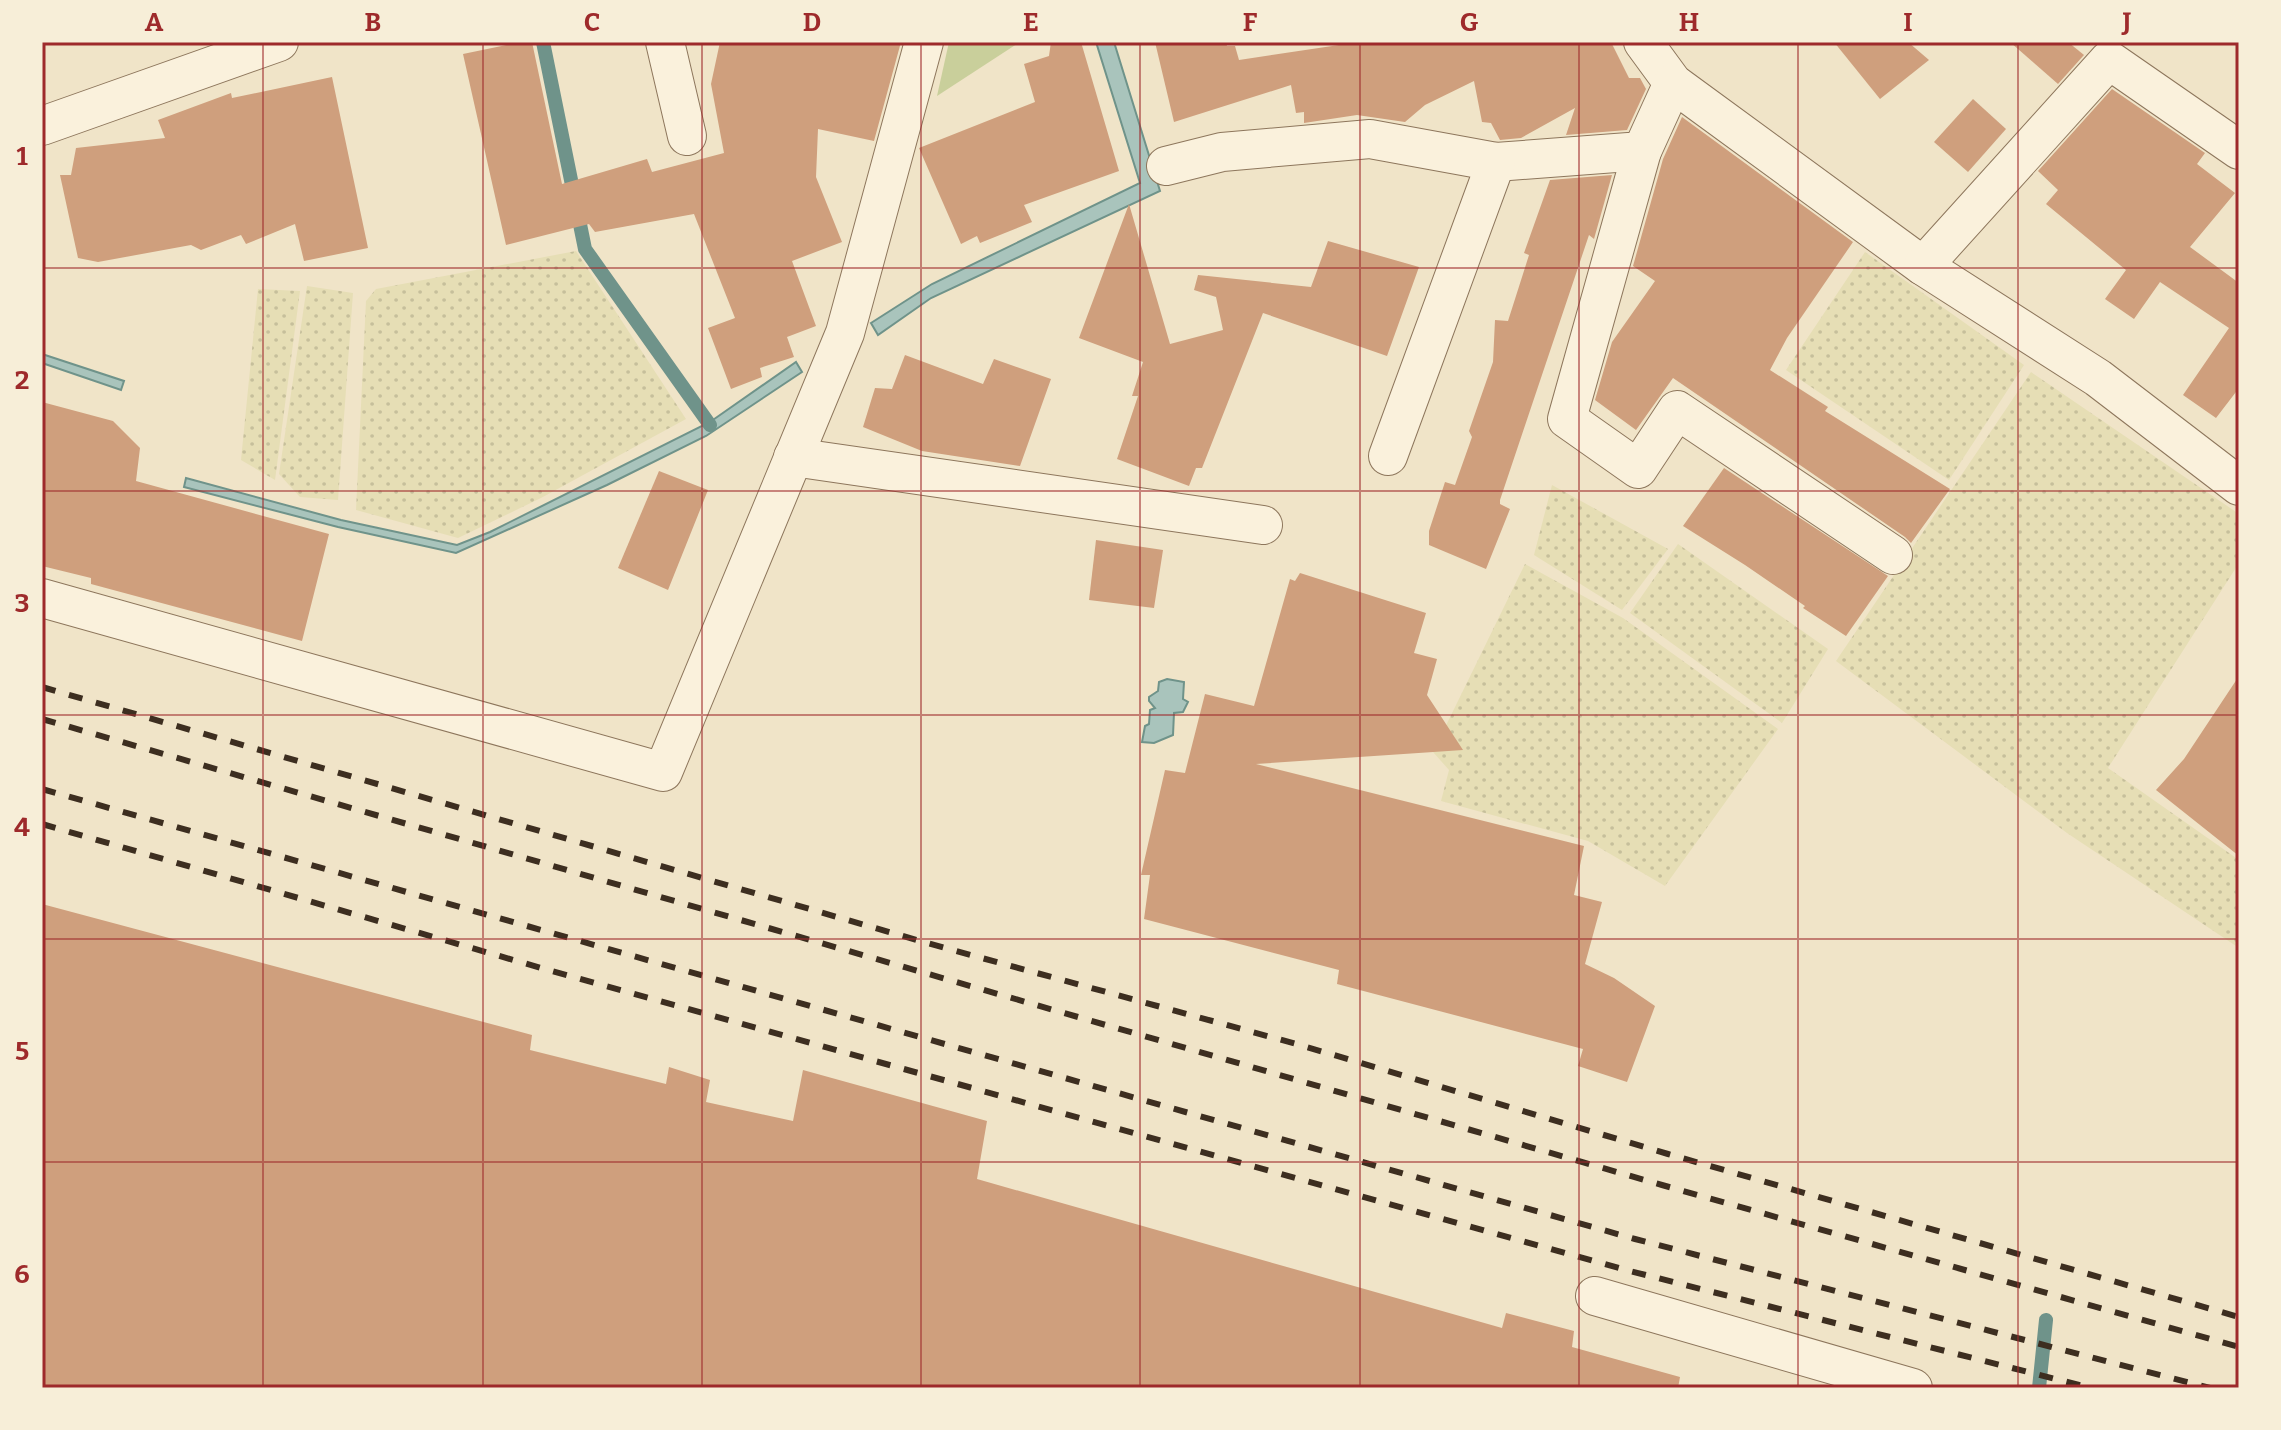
<svg xmlns="http://www.w3.org/2000/svg" width="2281" height="1430" font-family="Bitter,serif">
  <defs>
    <pattern id="farmland-dots" width="8" height="8" patternUnits="userSpaceOnUse" patternTransform="scale(2)"><rect width="8" height="8" fill="#e6deb5"/><path d="M2 2h.1M6 6h.1" fill="none" stroke="#c6bf9b" stroke-width="1.8" stroke-linecap="round"/></pattern>
  </defs>
  <rect width="100%" height="100%" fill="#f0e4c8"/>
  <g fill="url(#farmland-dots)">
    <path d="M576 251 686 419 541 498 458 538 356 510 366 301 376 289Z"/>
    <path d="M1865 252 2024 365 1949 480 1786 370Z"/>
    <path d="M307 286 353 293 338 500 300 497 279 474Z"/>
    <path d="M258 289 300 291 275 480 241 460Z"/>
    <path d="M2031 372 2239 514V563L2108 768 2239 860V948L2067 833 1836 661Z"/>
    <path d="M1552 485 1668 549 1622 610 1534 555Z"/>
    <path d="M1678 544 1828 649 1782 723 1630 613Z"/>
    <path d="M1525 564 1623 618 1778 729 1665 886 1588 841 1441 801 1449 770 1433 752Z"/>
  </g>
  <path fill="#c9cf9b" d="M949 42H1020L937 96Z"/>
  <g fill="#a9c4bc" stroke="#6f938a" stroke-width="2">
    <path d="M1096 42H1114L1160 191 931 298 878 335 871 323 932 284 1140 183Z"/>
    <path d="M42 354 124 381 121 390 42 363Z"/>
    <path d="M796 362 802 372 706 436 607 485 456 553 338 527 184 487 186 478 341 520 457 545 490 532 710 422Z"/>
    <path d="M1167 679 1184 682 1183 699 1188 702 1183 712 1174 713 1173 735 1154 743 1142 742 1145 726 1149 724 1150 710 1155 708 1149 701V697L1158 691 1159 682Z"/>
  </g>
  <g fill="none" stroke-linecap="round" stroke-linejoin="round">
    <g stroke="#6f938a" stroke-width="14">
      <path d="M543 42 585 249 710 425"/>
      <path d="M2039 1388 2046 1320"/>
    </g>
  </g>
  <g fill="#cf9f7d">
    <path d="M521 42H532L562 184 647 159 652 172 724 153 711 84 720 42H901L874 141 818 129 816 177 842 242 792 261 816 326 787 337 794 357 760 368 762 377 731 389 708 328 735 318 694 214 595 232 589 224 506 245 463 54Z"/>
    <path d="M1051 42H1081L1119 171 1024 205 1032 222 980 243 977 236 961 244 919 148 1035 102 1024 64 1049 56Z"/>
    <path d="M1155 42H1226L1227 46H1235L1239 60 1359 42H1611L1629 78H1640L1646 89 1627 130 1566 135 1575 108 1521 138 1500 140 1491 123 1482 122 1474 81 1425 105 1405 122 1357 115 1304 123V112L1296 113 1291 85 1174 122Z"/>
    <path d="M1834 42H1908L1929 60 1880 99Z"/>
    <path d="M2010 42H2068L2084 55 2058 84Z"/>
    <path d="M332 77 368 248 304 261 295 224 246 244 241 235 201 250 191 245 98 262 78 258 60 175H71L76 148 165 138 158 120 231 93 232 98Z"/>
    <path d="M2112 89 2205 153 2197 164 2235 193 2190 247 2239 283V388L2216 418 2183 395 2229 328 2160 282 2134 319 2105 299 2126 270 2046 204 2058 190 2038 171Z"/>
    <path d="M1973 99 2006 129 1968 172 1934 142Z"/>
    <path d="M1682 117 1853 242 1787 338 1770 370 1828 407 1825 411 1950 489 1911 543 1905 537 1673 378 1636 430 1595 400 1612 342 1655 281 1633 266 1663 159Z"/>
    <path d="M1612 175 1594 239 1589 235 1500 500V504L1510 509 1486 569 1429 545V531L1445 482 1455 485 1472 437 1469 431 1493 362 1495 320 1508 321 1529 255 1524 253 1550 180Z"/>
    <path d="M1129 204 1170 344 1223 330 1216 297 1194 290 1198 275 1311 287 1328 241 1419 267 1387 356 1263 313 1202 468H1196L1189 486 1117 459 1138 396H1132L1143 362 1079 338Z"/>
    <path d="M905 355 983 384 994 359 1051 379 1020 466 922 451 863 427 875 388 892 389Z"/>
    <path d="M42 402 113 421 140 448 136 481 329 534 302 641 91 584V578L42 566Z"/>
    <path d="M1724 468 1888 576 1846 636 1803 608 1805 606 1745 565 1683 526Z"/>
    <path d="M659 471 708 490 668 590 618 568Z"/>
    <path d="M1096 540 1163 550 1154 608 1089 600Z"/>
    <path d="M1300 573 1426 613 1414 653 1437 659 1427 695 1463 750 1256 764 1584 846 1574 895 1602 902 1585 964 1614 978 1655 1006 1627 1082 1578 1066 1583 1049 1337 984 1339 970 1144 919 1150 875H1141L1165 770 1185 773 1205 694 1254 706 1290 579 1295 581Z"/>
    <path d="M2239 676V856L2156 790 2184 759Z"/>
    <path d="M42 904 532 1035 530 1050 666 1084 669 1067 710 1080 706 1102 793 1121 803 1070 987 1121 977 1179 1502 1328 1506 1313 1574 1331 1572 1347 1680 1377 1678 1388H42Z"/>
  </g>
  <g fill="none" stroke-linecap="round" stroke-linejoin="round">
    <g stroke="#8d765c" stroke-width="40">
      <g id="minor">
        <path d="M665 42 687 136"/>
        <path d="M1643 42 1673 83 1923 266 2098 378 2239 486"/>
        <path d="M42 126 279 42"/>
        <path d="M1642 151 1567 419 1638 469 1677 410 1893 555"/>
        <path d="M1166 166 1222 152 1370 139 1496 162 1642 151 1673 83"/>
        <path d="M1923 266 2109 60 2239 150"/>
        <path d="M1388 456 1496 162"/>
        <path d="M793 457 1263 525"/>
        <path d="M42 598 663 772 845 333 924 42"/>
        <path d="M1595 1296 1913 1388"/>
      </g>
    </g>
    <use href="#minor" stroke="#faf1dc" stroke-width="38"/>
    <g stroke="#3d2e20" stroke-width="6" stroke-dasharray="14 14" stroke-linecap="butt">
      <path d="M42 687 927 943 1300 1045 1668 1154 2239 1317"/>
      <path d="M42 719 1662 1185 2239 1347"/>
      <path d="M42 789 1635 1239 2210 1388"/>
      <path d="M42 824 541 968 1626 1270 2091 1388"/>
    </g>
  </g>
  <path fill="none" stroke="#9e2a2b" stroke-width="2" stroke-opacity="0.55" d="M263 42V1388M483 42V1388M702 42V1388M921 42V1388M1140 42V1388M1360 42V1388M1579 42V1388M1798 42V1388M2018 42V1388M42 268H2239M42 491H2239M42 715H2239M42 939H2239M42 1162H2239"/>
  <rect width="2281" height="1430" fill="none" stroke="#f7eed8" stroke-width="88"/>
  <rect x="44" y="44" width="2193" height="1342" fill="none" stroke="#9e2a2b" stroke-width="3"/>
  <g font-size="26" text-anchor="middle" font-weight="bold" fill="#9e2a2b">
    <text x="154" y="31">A</text>
    <text x="373" y="31">B</text>
    <text x="592" y="31">C</text>
    <text x="812" y="31">D</text>
    <text x="1031" y="31">E</text>
    <text x="1250" y="31">F</text>
    <text x="1469" y="31">G</text>
    <text x="1689" y="31">H</text>
    <text x="1908" y="31">I</text>
    <text x="2127" y="31">J</text>
    <text x="22" y="165">1</text>
    <text x="22" y="389">2</text>
    <text x="22" y="612">3</text>
    <text x="22" y="836">4</text>
    <text x="22" y="1060">5</text>
    <text x="22" y="1283">6</text>
  </g>
</svg>
